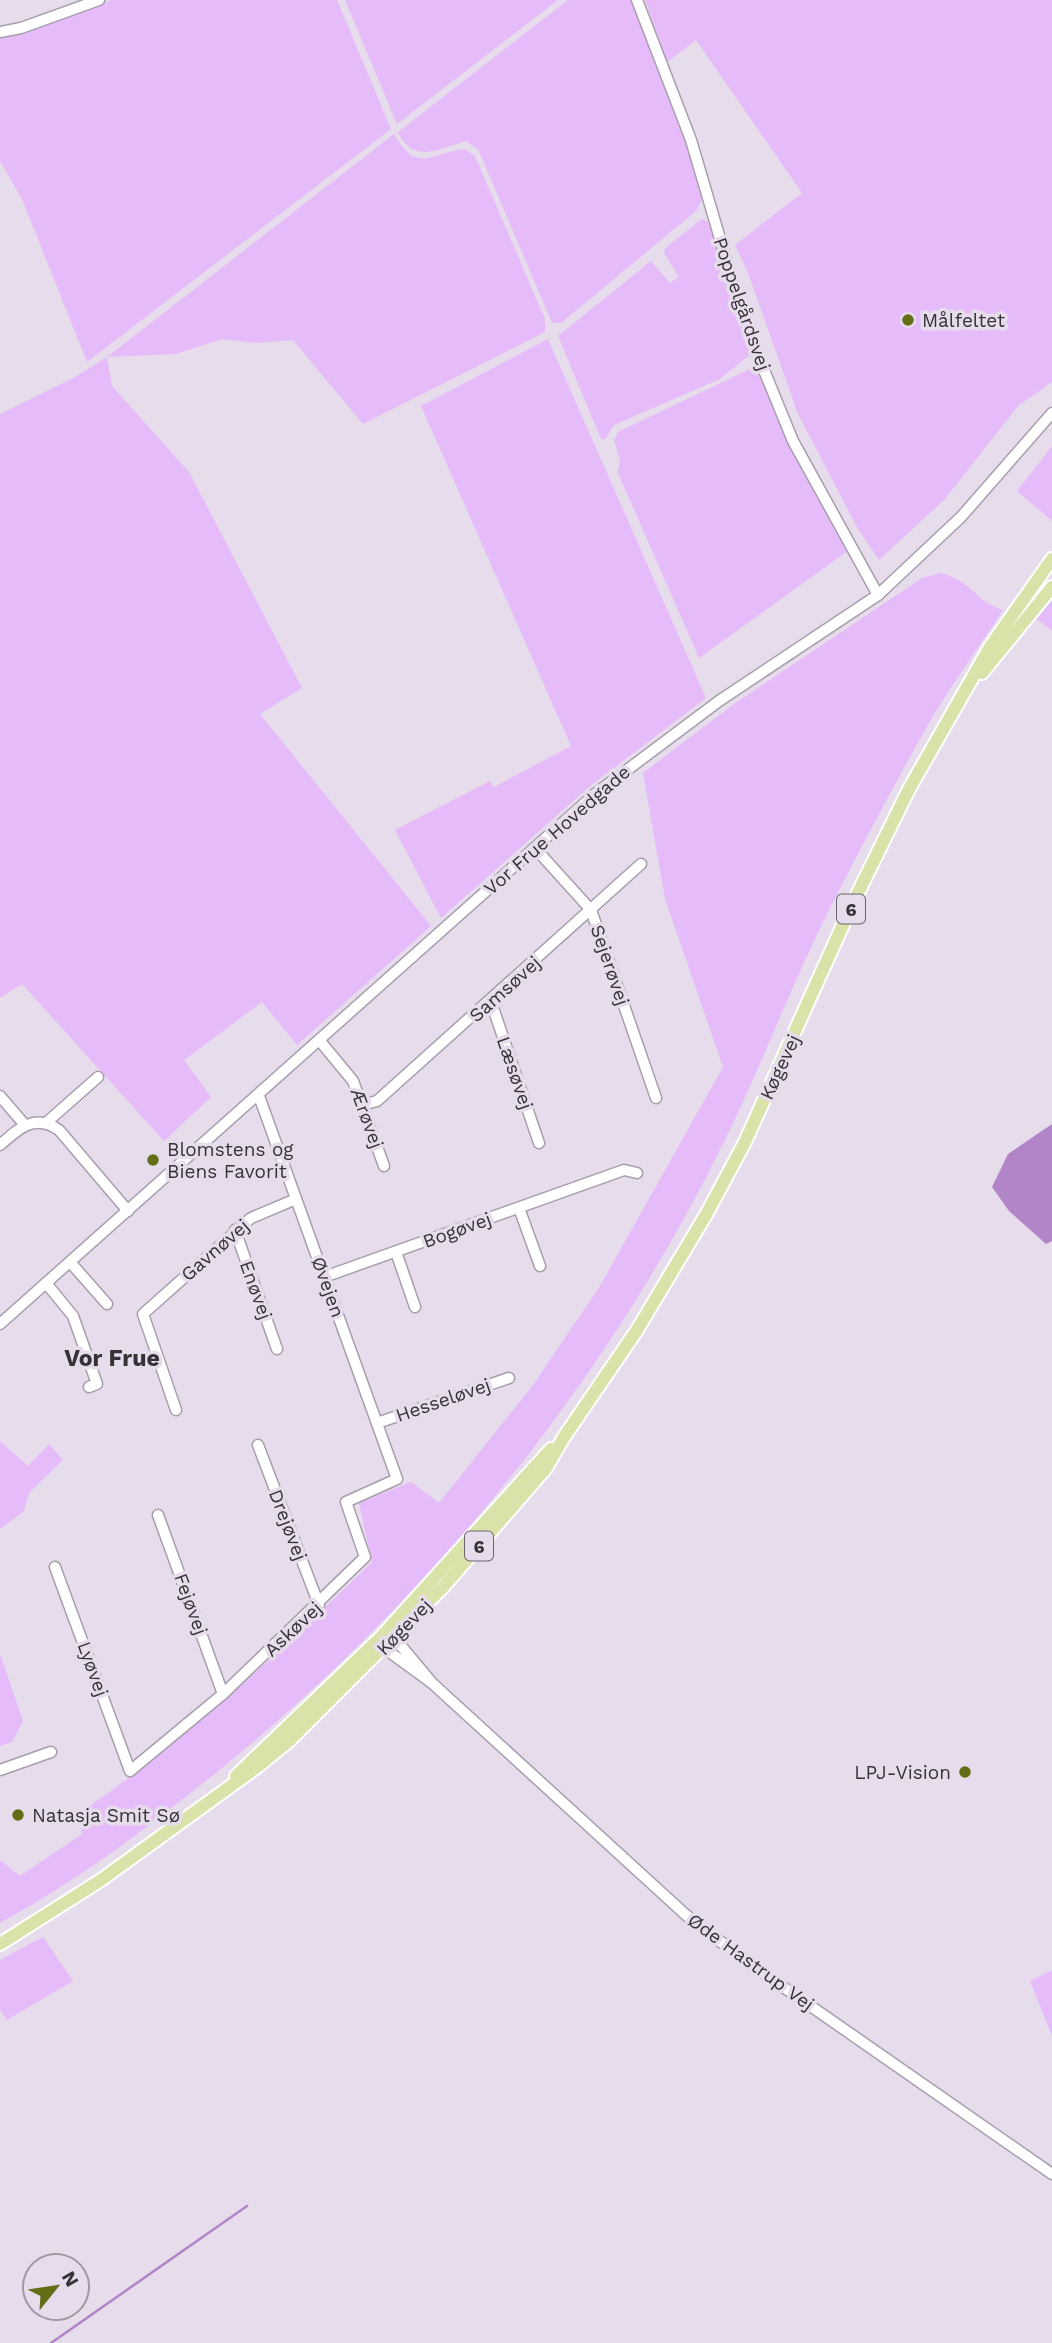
<svg xmlns="http://www.w3.org/2000/svg" width="1052" height="2343" font-family="'Work Sans',sans-serif">
  <rect width="100%" height="100%" fill="#e6dceb"/>
  <g fill="#e6bbfa">
    <path d="M112 0H337L391 129 87 362 22 199 0 161V37Z"/>
    <path d="M345 0H558L397 124Z"/>
    <path d="M568 0H632L694 161 704 196 696 211 561 323H552L478 149 466 141C439 149 413 165 398 132Z"/>
    <path d="M645 0H1052V382L1018 406 945 499 879 560 858 529 798 414 748 273 735 245 802 193 696 40 667 62Z"/>
    <path d="M394 134C417 174 428 154 464 149L475 156 545 319V332L363 424 293 340 256 343 222 339 176 354 107 357 112 386 189 472 302 688 260 714 431 926 297 1045 262 1002 184 1060 211 1097 164 1141 22 984 0 998V414L75 377 107 357Z"/>
    <path d="M702 219 712 224 752 353 720 379 614 425 605 439H601L558 336 651 261 670 283 679 277 664 253 665 248Z"/>
    <path d="M548 339 706 698 589 787 441 918 395 830 490 781 494 787 571 746 421 406Z"/>
    <path d="M756 366 789 443 849 550 699 658 618 473 620 461 614 440 618 432Z"/>
    <path d="M1052 446V521L1017 491Z"/>
    <path d="M940 573C971 580 977 603 1003 610 980 645 955 680 933 716 898 777 865 840 833 902 792 982 761 1068 721 1148 596 1400 409 1623 188 1795 129 1842 66 1887 0 1923V1860L20 1876 82 1834 81 1812C187 1740 280 1651 372 1562L359 1503 411 1482 439 1503 533 1385 600 1286 723 1067 665 899 643 773 734 704 922 578Z"/>
    <path d="M1052 600V631L1037 619Z"/>
    <path d="M0 1441 28 1466 49 1444 63 1460 29 1493 24 1511 0 1529Z"/>
    <path d="M0 1654 23 1721 12 1742 0 1746Z"/>
    <path d="M43 1937 73 1981 7 2020 0 2010V1960Z"/>
    <path d="M1052 1970V2036L1030 1981Z"/>
  </g>
  <path fill="#b185c7" d="M1052 1124V1241L1046 1244 1009 1211 992 1187 1008 1154Z"/>
  <g fill="none" stroke-linecap="round" stroke-linejoin="round">
    <path stroke="#b185c7" stroke-width="2.5" d="M51 2343 247 2206"/>
    <g stroke="#a79eac" stroke-width="13">
      <g id="minor">
        <path d="M637 0 691 140 736 293 759 358 793 441 878 595"/>
        <path d="M0 32 21 28 99 0"/>
        <path d="M535 848 591 910 656 1098"/>
        <path d="M491 1002 539 1143"/>
        <path d="M320 1041 353 1081 384 1166"/>
        <path d="M0 1096 24 1124"/>
        <path d="M362 1105 377 1101 641 864"/>
        <path d="M47 1122 98 1077"/>
        <path d="M0 1145C19 1128 35 1113 59 1130L128 1211"/>
        <path d="M519 1208 540 1266"/>
        <path d="M235 1230 277 1349"/>
        <path d="M396 1252 415 1307"/>
        <path d="M70 1262 107 1304"/>
        <path d="M324 1277 624 1170 637 1173"/>
        <path d="M46 1283 73 1316 97 1384 89 1387"/>
        <path d="M0 1324 595 794 719 701 878 595 961 517 1052 413"/>
        <path d="M176 1410 143 1314 251 1218 296 1199"/>
        <path d="M377 1423 509 1378"/>
        <path d="M258 1445 319 1605"/>
        <path d="M158 1515 223 1694"/>
        <path d="M55 1567 130 1771 223 1694 365 1557 346 1502 397 1479 259 1096"/>
        <path d="M432 1683 384 1648 381 1637 397 1641 432 1683 686 1915 743 1959 1052 2174"/>
        <path d="M0 1770 51 1752"/>
      </g>
    </g>
    <g stroke="#fff" stroke-width="16">
      <g id="major">
        <path d="M982 673 1052 587"/>
        <path d="M236 1776 381 1637 551 1449"/>
        <path d="M0 1944 101 1880 257 1767 290 1740 444 1586 546 1468 564 1437 637 1330 707 1213 745 1142 851 907 909 789 990 647 1052 559"/>
      </g>
    </g>
    <use href="#minor" stroke="#fff" stroke-width="10"/>
    <use href="#major" stroke="#d9e2a9" stroke-width="12"/>
  </g>
  <g fill="#626d15" stroke="#e6dceb" stroke-width="2.5">
    <circle cx="908" cy="320" r="7"/>
    <circle cx="153" cy="1160" r="7"/>
    <circle cx="965" cy="1772" r="7"/>
    <circle cx="18" cy="1815" r="7"/>
  </g>
  <g text-anchor="middle" dominant-baseline="central" stroke-width="7" stroke-linejoin="round" paint-order="stroke">
    <g fill="#e6dceb" stroke="#6b656d" stroke-width="2">
      <rect x="837" y="894.5" width="28" height="29" rx="5"/>
      <rect x="465" y="1531.5" width="28" height="29" rx="5"/>
    </g>
    <g font-size="18" font-weight="bold" fill="#363237">
      <text x="851" y="909">6</text>
      <text x="479" y="1546">6</text>
    </g>
    <g font-size="19" fill="#363237" stroke="#e6dceb">
      <text transform="translate(742 304) rotate(71)">Poppelgårdsvej</text>
      <text transform="translate(557 830) rotate(-41)">Vor Frue Hovedgade</text>
      <text transform="translate(610 965) rotate(71)">Sejerøvej</text>
      <text transform="translate(505 989) rotate(-42)">Samsøvej</text>
      <text transform="translate(780 1067) rotate(-65)">Køgevej</text>
      <text transform="translate(515 1073) rotate(71)">Læsøvej</text>
      <text transform="translate(367 1118) rotate(70)">Ærøvej</text>
      <text transform="translate(457 1230) rotate(-20)">Bogøvej</text>
      <text transform="translate(215 1250) rotate(-41)">Gavnøvej</text>
      <text transform="translate(328 1287) rotate(70)">Øvejen</text>
      <text transform="translate(256 1290) rotate(70)">Enøvej</text>
      <text transform="translate(443 1400) rotate(-19)">Hesseløvej</text>
      <text transform="translate(288 1525) rotate(69)">Drejøvej</text>
      <text transform="translate(191 1604) rotate(70)">Fejøvej</text>
      <text transform="translate(404 1627) rotate(-46)">Køgevej</text>
      <text transform="translate(293 1629) rotate(-43)">Askøvej</text>
      <text transform="translate(93 1669) rotate(70)">Lyøvej</text>
      <text transform="translate(751 1962) rotate(36)">Øde Hastrup Vej</text>
    </g>
    <g font-size="19" fill="#363237" stroke="#e6dceb" text-anchor="start">
      <text x="922" y="320">Målfeltet</text>
      <text x="167" y="1149">Blomstens og<tspan x="167" dy="22">Biens Favorit</tspan></text>
      <text x="951" y="1772" text-anchor="end">LPJ-Vision</text>
      <text x="32" y="1815">Natasja Smit Sø</text>
    </g>
    <g font-size="23" font-weight="bold" fill="#363237" stroke="#e6dceb">
      <text x="112" y="1358">Vor Frue</text>
    </g>
  </g>
  <g transform="translate(56 2287) rotate(60)"><circle r="33" fill="#e6dceb" stroke="#a098a3" stroke-width="2"/>
  <path d="M0-5L12 26L0 18L-12 26Z" fill="#626d15"/>
  <text y="-10" font-size="19" font-weight="bold" text-anchor="middle" fill="#363237">N</text>
  </g>
</svg>
